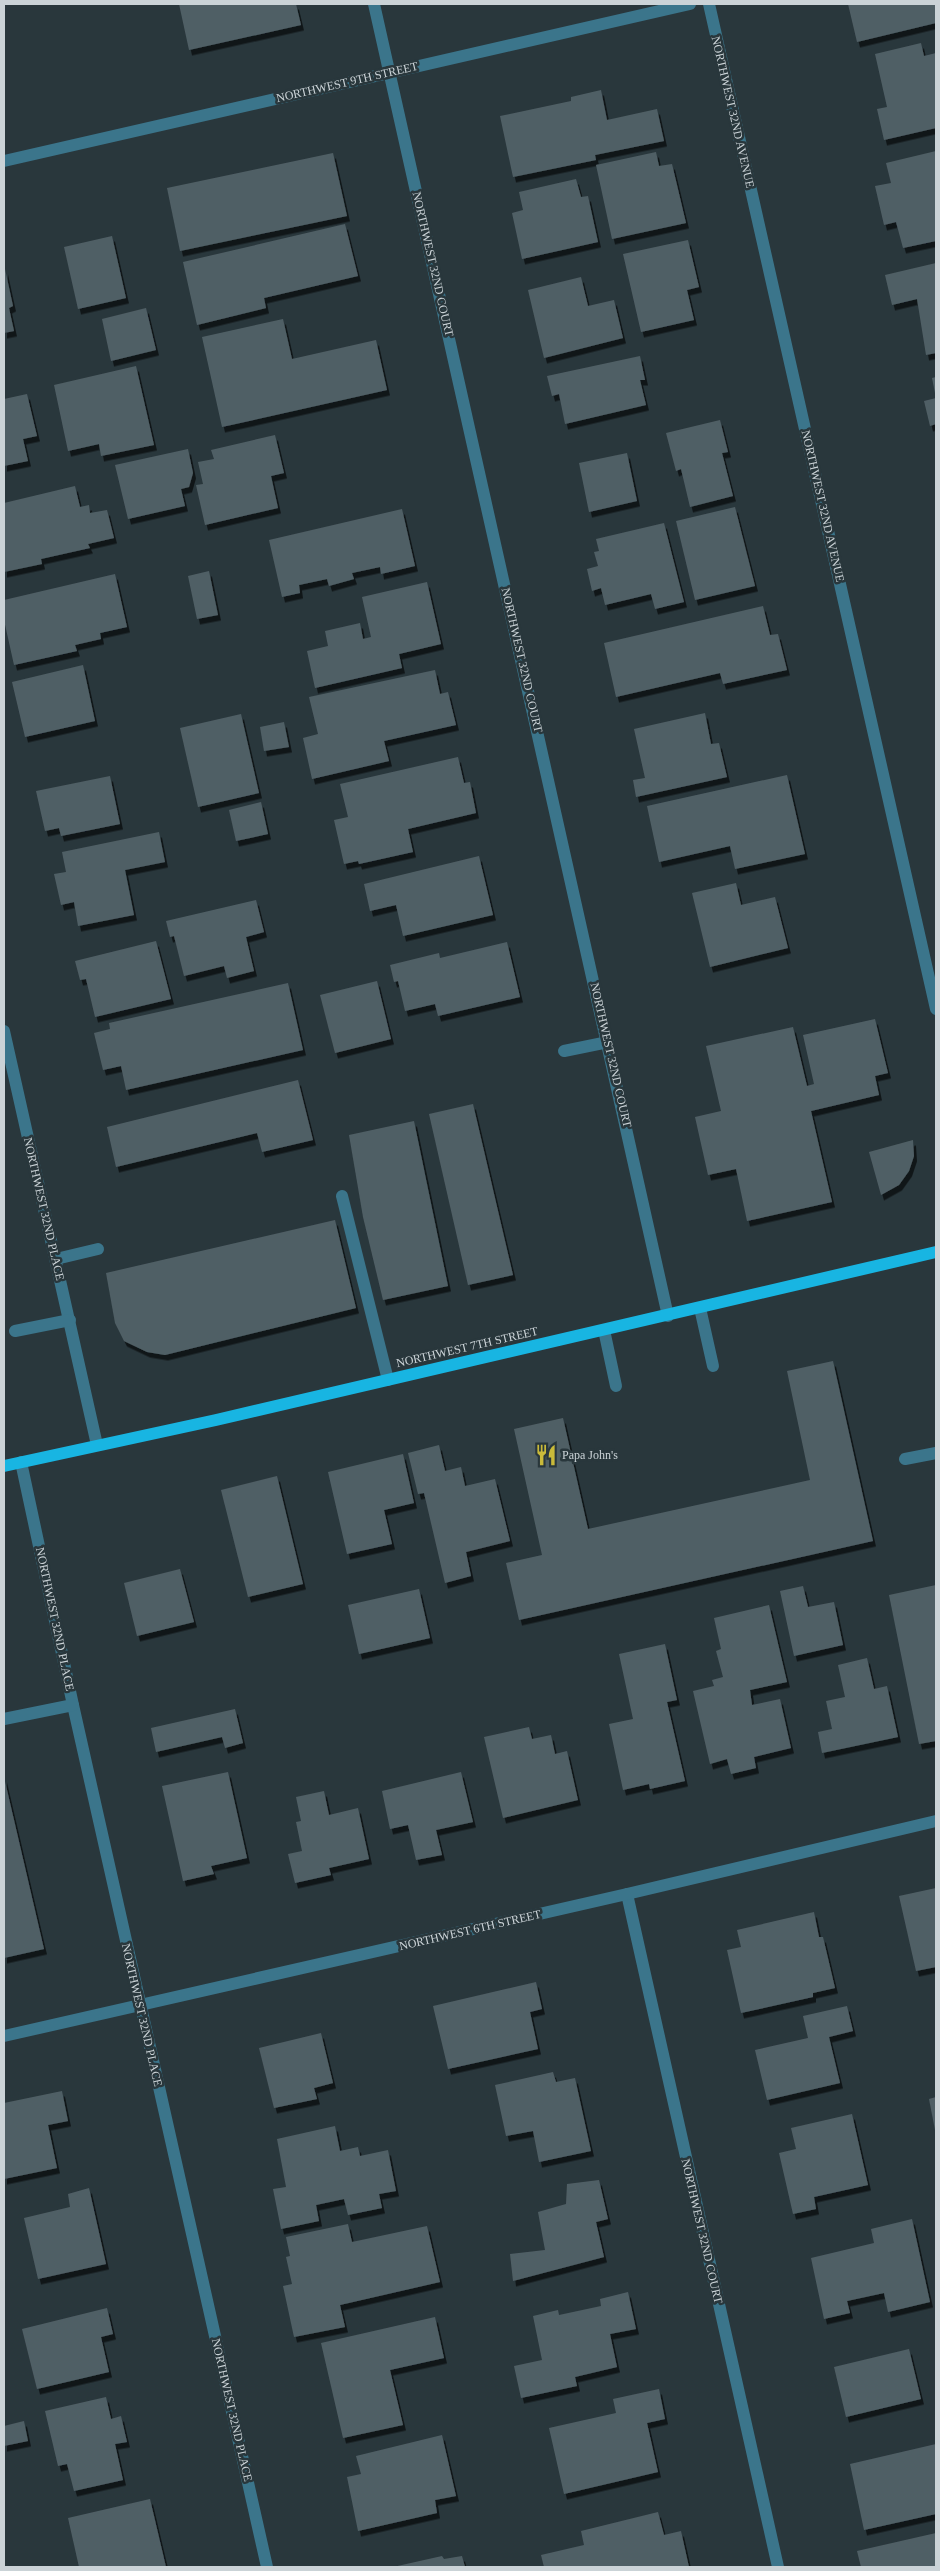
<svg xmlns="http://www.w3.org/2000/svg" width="940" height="2571" font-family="'Times New Roman',serif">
  <defs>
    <filter id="shadow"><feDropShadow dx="3" dy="5.5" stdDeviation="0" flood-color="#0009"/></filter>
  </defs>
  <rect width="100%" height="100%" fill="#29373c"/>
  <g fill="#505f65" filter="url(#shadow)">
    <path d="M179 4H296L301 25 189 50Z"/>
    <path d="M848 4H936V23L857 42Z"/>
    <path d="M921 43 924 56 936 53V128L884 140 877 109 887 107 875 54Z"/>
    <path d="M601 90 607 120 657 109 664 141 595 155 596 160 513 177 500 116 571 101V97Z"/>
    <path d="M936 151V241L903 248 896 222 884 225 875 186 891 183 886 163Z"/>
    <path d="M656 152 659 166 672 164 686 223 612 239 596 165Z"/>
    <path d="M333 153 347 216 180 251 167 188Z"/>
    <path d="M576 179 581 197 588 196 598 242 522 259 512 213 523 210 519 192Z"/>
    <path d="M345 224 358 276 264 298 266 308 197 325 183 262Z"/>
    <path d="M112 236 126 298 78 309 64 247Z"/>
    <path d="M688 240 699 287 687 290 694 320 641 332 623 254Z"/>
    <path d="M936 263V353L926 355 917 299 892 305 885 275Z"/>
    <path d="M5 269 13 306 9 308 14 331 4 333Z"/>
    <path d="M581 277 588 306 614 300 623 338 544 358 528 290Z"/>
    <path d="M146 308 156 350 111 361 102 319Z"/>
    <path d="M283 319 292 359 376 340 387 390 222 427 202 337Z"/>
    <path d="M640 356 645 380H640L646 405 565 424 559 394 552 396 547 376Z"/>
    <path d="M136 366 154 445 101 456 99 444 68 451 54 385Z"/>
    <path d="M936 377V393H935L932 378Z"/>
    <path d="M27 394 37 436 23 439 28 461 4 466V399Z"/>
    <path d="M936 398V424L930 426 924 401Z"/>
    <path d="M720 420 728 452 722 453 733 496 690 507 681 469 676 471 666 433Z"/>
    <path d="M275 435 284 473 271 476 278 508 205 525 196 485 203 484 198 462 214 459 211 450Z"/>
    <path d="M188 449 193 473 189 487 181 489 185 506 128 519 115 465Z"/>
    <path d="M627 453 637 501 589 512 579 463Z"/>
    <path d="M75 486 80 507 89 505 90 513 107 510 114 538 88 544 90 548 41 559 42 564 4 572V503Z"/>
    <path d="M735 507 755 586 695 600 676 521Z"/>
    <path d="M402 509 415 566 381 574 380 567 352 573 354 579 329 586 327 579 299 585 300 593 282 597 269 540Z"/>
    <path d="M664 523 684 602 655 609 651 594 605 605 601 588 592 591 587 569 598 566 594 552 599 551 596 539Z"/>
    <path d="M209 571 218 615 197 619 188 576Z"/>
    <path d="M115 574 127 627 100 633 101 639 75 645 77 651 14 665 4 620V600Z"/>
    <path d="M427 582 441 644 399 654 402 668 315 688 307 651 328 646 325 631 360 623 363 639 371 637 362 597Z"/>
    <path d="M763 606 770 635 778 634 787 670 723 684 720 673 616 697 604 643Z"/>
    <path d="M83 665 95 721 25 737 12 682Z"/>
    <path d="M435 670 440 694 448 692 456 725 384 741 389 761 312 779 303 738 318 734 309 697Z"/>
    <path d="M705 713 711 744 719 743 727 777 636 797 633 780 645 778 634 729Z"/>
    <path d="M241 714 259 793 198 807 180 728Z"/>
    <path d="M284 722 289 747 264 751 260 727Z"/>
    <path d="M458 757 464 783 470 782 476 813 408 829 413 852 359 864 358 861 344 864 334 820 348 817 340 784Z"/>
    <path d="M787 775 805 854 735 869 730 846 659 862 647 806Z"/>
    <path d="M110 776 120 824 61 836 59 828 45 831 36 791Z"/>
    <path d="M261 802 268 834 236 841 229 810Z"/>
    <path d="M159 832 165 862 125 870 134 915 78 926 74 902 61 905 54 874 66 872 62 852Z"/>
    <path d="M479 856 493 915 403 936 396 905 370 911 364 884Z"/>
    <path d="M736 883 741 905 775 897 788 948 710 967 692 893Z"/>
    <path d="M256 900 264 932 246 937 254 971 227 978 224 966 184 976 174 936 170 937 166 921Z"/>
    <path d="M156 941 171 999 95 1017 86 979 80 980 75 961Z"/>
    <path d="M507 942 520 997 438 1016 435 1004 405 1011 398 981 394 982 390 965 439 953 440 958Z"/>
    <path d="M377 981 391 1039 335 1053 320 995Z"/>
    <path d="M288 983 303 1050 126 1090 121 1066 103 1070 94 1033 110 1029 109 1023Z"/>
    <path d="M875 1019 888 1073 875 1076 879 1095 811 1111 832 1202 747 1221 736 1169 708 1175 695 1117 721 1111 706 1046 793 1027 807 1086 814 1084 803 1035Z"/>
    <path d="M298 1080 313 1140 262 1152 257 1133 116 1167 107 1127Z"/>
    <path d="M473 1104 513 1275 468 1285 429 1114Z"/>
    <path d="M414 1121 448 1286 383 1300 363 1217 349 1135Z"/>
    <path d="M913 1140 914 1156 909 1171 899 1185 881 1195 869 1152Z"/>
    <path d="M335 1220 356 1308 165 1355 147 1352 124 1341 115 1323 106 1273Z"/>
    <path d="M833 1361 873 1541 519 1620 506 1563 542 1555 514 1429 563 1418 588 1529 810 1480 787 1371Z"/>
    <path d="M439 1445 445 1471 461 1467 465 1486 495 1479 510 1541 466 1552 471 1576 445 1583 424 1493 418 1494 408 1453Z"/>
    <path d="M403 1454 414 1503 384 1510 392 1544 347 1554 328 1472Z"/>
    <path d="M277 1476 303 1584 248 1597 221 1490Z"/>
    <path d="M180 1569 194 1622 137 1636 124 1583Z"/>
    <path d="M936 1585V1741L919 1744 889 1595Z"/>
    <path d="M803 1586 808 1607 834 1602 843 1645 794 1656 780 1591Z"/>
    <path d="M419 1589 430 1638 359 1654 348 1605Z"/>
    <path d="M769 1605 787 1682 750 1690 752 1705 780 1699 791 1748 754 1757 756 1768 731 1774 727 1759 710 1764 693 1691 714 1686 712 1680 723 1677 716 1651 721 1649 714 1618Z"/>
    <path d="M665 1644 677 1700 667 1702 685 1781 650 1789 649 1784 623 1790 609 1724 633 1719 619 1654Z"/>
    <path d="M867 1658 874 1689 887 1686 898 1737 822 1753 818 1732 832 1729 826 1701 845 1697 838 1665Z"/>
    <path d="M235 1709 243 1743 225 1748 222 1737 156 1752 151 1728Z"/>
    <path d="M529 1727 532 1739 551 1735 555 1754 567 1751 578 1800 503 1818 484 1737Z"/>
    <path d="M228 1772 247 1858 211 1866 214 1874 183 1881 162 1786Z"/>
    <path d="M461 1772 473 1822 436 1830 442 1855 416 1860 408 1825 390 1829 382 1791Z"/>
    <path d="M4 1777 44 1949 4 1958Z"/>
    <path d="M324 1791 329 1815 358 1808 369 1859 329 1868 331 1875 295 1883 288 1854 302 1851 296 1822 301 1821 296 1797Z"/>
    <path d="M936 1888V1967L916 1971 899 1896Z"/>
    <path d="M814 1912 819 1937H823L835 1988 813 1993V1997L741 2013 727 1950 741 1947 737 1930Z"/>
    <path d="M536 1982 542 2009 530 2012 538 2049 448 2069 433 2006Z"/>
    <path d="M847 2006 853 2031 829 2037 840 2083 767 2100 755 2050 808 2038 803 2016Z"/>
    <path d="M321 2033 333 2083 314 2088 317 2099 274 2108 259 2048Z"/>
    <path d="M553 2072 556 2082 575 2078 591 2151 539 2162 533 2131 506 2136 495 2085Z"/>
    <path d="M62 2091 68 2121 48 2125 57 2168 4 2179V2103Z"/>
    <path d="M936 2097V2130H935L929 2099Z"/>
    <path d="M852 2114 868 2185 814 2197 816 2209 793 2214 779 2153 796 2149 791 2128Z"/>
    <path d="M335 2126 340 2151 358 2147 360 2156 388 2150 396 2191 379 2194 382 2208 348 2215 344 2199 316 2205 319 2221 281 2229 273 2189 286 2187 277 2139Z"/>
    <path d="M599 2180 608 2219 596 2222 604 2257 513 2281 510 2254 545 2250 538 2212 566 2204 567 2184Z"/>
    <path d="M89 2188 106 2264 38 2279 24 2218 70 2207 68 2194Z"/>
    <path d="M912 2219 930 2302 888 2312 884 2293 847 2301 850 2313 824 2319 811 2258 874 2243 871 2229Z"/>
    <path d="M348 2224 352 2242 427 2226 440 2282 340 2305 345 2327 294 2337 283 2286 292 2284 286 2257 290 2256 286 2237Z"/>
    <path d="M628 2292 636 2329 610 2334 617 2367 575 2377 577 2386 521 2398 514 2366 542 2360 533 2316 558 2310 559 2315 601 2306 600 2299Z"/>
    <path d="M107 2308 113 2334 101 2337 109 2372 37 2389 22 2329Z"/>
    <path d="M435 2317 444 2358 390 2370 403 2425 343 2438 321 2343Z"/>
    <path d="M909 2349 921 2399 846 2417 834 2367Z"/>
    <path d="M659 2389 665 2419 647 2423 658 2472 564 2494 549 2428 616 2413 613 2399Z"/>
    <path d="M106 2397 111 2419 121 2416 127 2442 115 2444 123 2480 74 2491 67 2464 58 2466 45 2411Z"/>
    <path d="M24 2421 28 2441 4 2446V2426Z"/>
    <path d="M442 2435 456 2496 435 2500 437 2513 358 2531 347 2477 361 2474 356 2456Z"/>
    <path d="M936 2444V2514L864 2530 850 2464Z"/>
    <path d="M150 2499 166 2567H79L68 2518Z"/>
    <path d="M658 2512 664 2535 681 2531 689 2567H544L541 2555 584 2545 581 2531Z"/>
    <path d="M936 2533V2567H861L857 2551Z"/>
    <path d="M442 2556 444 2559 462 2556 465 2567H393Z"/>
  </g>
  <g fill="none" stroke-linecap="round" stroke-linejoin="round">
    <g stroke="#3b758b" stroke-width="12">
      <path d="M374 4 668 1316"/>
      <path d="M709 4 936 1009"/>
      <path d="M4 161 690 4"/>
      <path d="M4 1031 97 1445"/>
      <path d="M564 1051 608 1042"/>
      <path d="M342 1196 388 1380"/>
      <path d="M56 1259 98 1249"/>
      <path d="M700 1308 713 1366"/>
      <path d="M604 1330 616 1386"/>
      <path d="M15 1331 70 1320"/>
      <path d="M905 1459 936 1453"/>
      <path d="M21 1462 73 1705 267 2567"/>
      <path d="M4 1719 73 1705"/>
      <path d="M627 1894 778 2567"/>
      <path d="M4 2036 627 1894 936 1821"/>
    </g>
    <path stroke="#18b5e2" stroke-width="12" d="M4 1466 216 1420 936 1252"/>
  </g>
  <defs>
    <g id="restaurant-bare" transform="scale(1.725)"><path d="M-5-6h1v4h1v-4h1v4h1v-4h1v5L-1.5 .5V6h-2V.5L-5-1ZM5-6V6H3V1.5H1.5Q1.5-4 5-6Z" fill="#c9ba3a" stroke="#29373c" stroke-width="2.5" paint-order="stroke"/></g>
  </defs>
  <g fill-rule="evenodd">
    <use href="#restaurant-bare" x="546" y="1455"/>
  </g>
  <g text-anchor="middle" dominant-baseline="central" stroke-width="5" stroke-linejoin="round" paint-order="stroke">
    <g font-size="12" fill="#cbd3d7" stroke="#29373c">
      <text transform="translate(347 82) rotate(-13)">NORTHWEST 9TH STREET</text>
      <text transform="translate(733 112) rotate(77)">NORTHWEST 32ND AVENUE</text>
      <text transform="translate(433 264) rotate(77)">NORTHWEST 32ND COURT</text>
      <text transform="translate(823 506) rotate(77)">NORTHWEST 32ND AVENUE</text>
      <text transform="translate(522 660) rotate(77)">NORTHWEST 32ND COURT</text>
      <text transform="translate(611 1055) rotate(77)">NORTHWEST 32ND COURT</text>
      <text transform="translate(44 1209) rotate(77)">NORTHWEST 32ND PLACE</text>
      <text transform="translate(467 1347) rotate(-13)">NORTHWEST 7TH STREET</text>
      <text transform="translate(55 1619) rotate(78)">NORTHWEST 32ND PLACE</text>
      <text transform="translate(470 1930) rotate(-13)">NORTHWEST 6TH STREET</text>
      <text transform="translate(142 2015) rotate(77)">NORTHWEST 32ND PLACE</text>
      <text transform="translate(702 2231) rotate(77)">NORTHWEST 32ND COURT</text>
      <text transform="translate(232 2410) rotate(77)">NORTHWEST 32ND PLACE</text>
    </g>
    <g font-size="12" fill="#cbd3d7" stroke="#29373c" text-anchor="start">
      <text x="562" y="1455">Papa John's</text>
    </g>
  </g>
  <rect width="940" height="2571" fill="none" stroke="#cbd3d7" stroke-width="10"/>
</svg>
